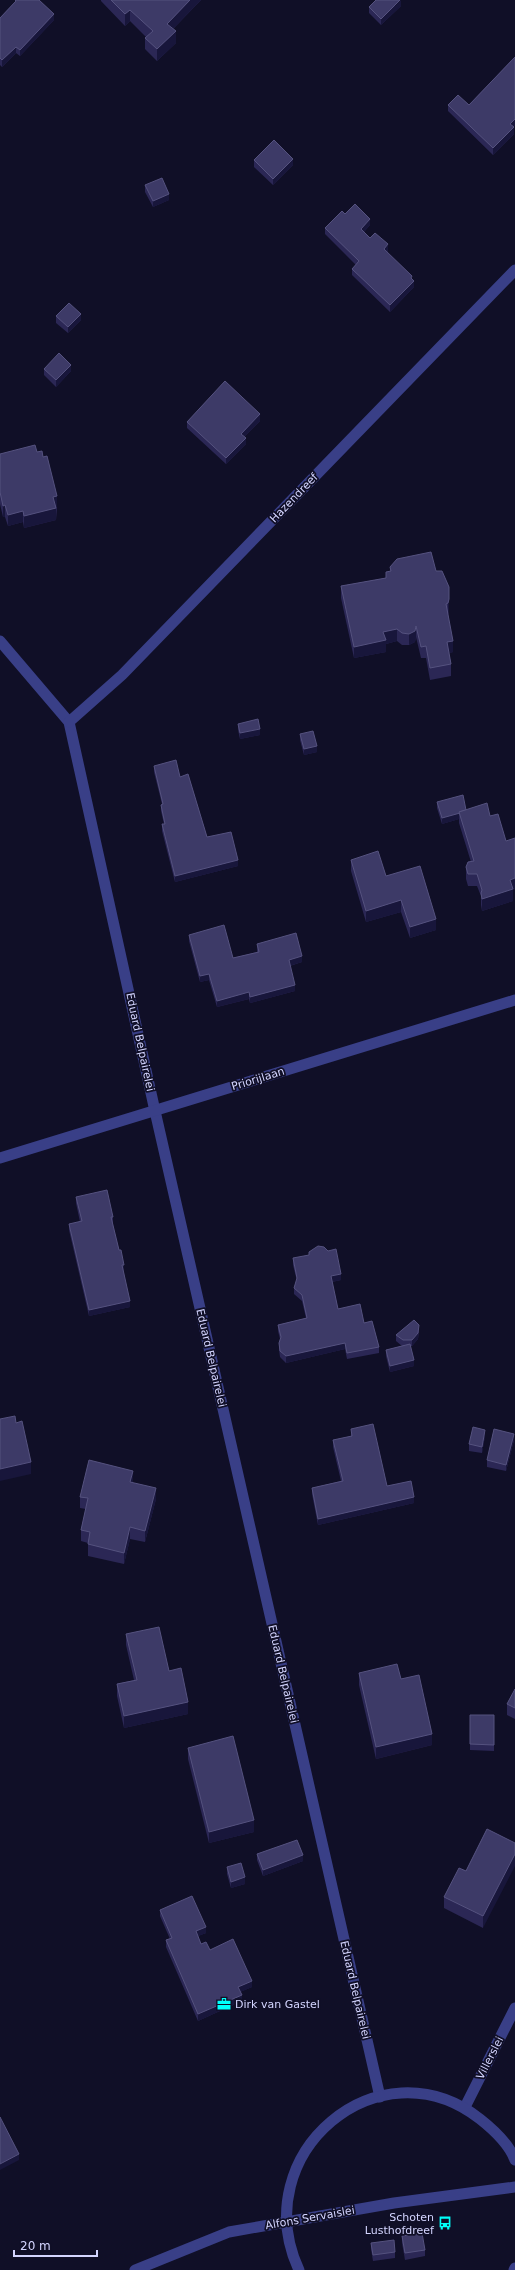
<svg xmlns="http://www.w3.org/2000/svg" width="515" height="2270" font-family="'DejaVu Sans',sans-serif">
  <rect width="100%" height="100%" fill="#100f27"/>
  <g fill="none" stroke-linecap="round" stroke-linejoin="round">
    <g stroke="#393f87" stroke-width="11">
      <path d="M0 641 69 722 155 1111 380 2097"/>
      <path d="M69 722 122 675 515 270"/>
      <path d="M0 1158 515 1000"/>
      <path d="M465 2107 515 2008"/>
      <path d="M299 2270C245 2154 379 2040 480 2119 494 2130 509 2144 515 2160"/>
      <path d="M514 2270 515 2268"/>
    </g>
    <path stroke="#393f87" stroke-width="11" d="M135 2270 229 2232 394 2203 515 2187"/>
  </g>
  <g fill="#2b2755">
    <path d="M15 0H39L54 20 20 56 16 53 2 67 0 65V18L15 2Z"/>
    <path d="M101 0H201L173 29 176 43 157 61 145 49V38L146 37 130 21 125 26 101 1Z"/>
    <path d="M401 6 381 25 369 13V7Z"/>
    <path d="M515 57V125L513 127 514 134 493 155 448 111V105H469Z"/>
    <path d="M254 160 293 165 273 185 254 167Z"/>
    <path d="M145 185 169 200 153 207 145 192Z"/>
    <path d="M345 214 370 225 364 232 370 238 388 251 387 252 412 279 414 287 390 312 352 275V269L356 265 325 234V228Z"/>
    <path d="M56 316 81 320 68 333 56 323Z"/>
    <path d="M44 369 71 371 56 387 44 375Z"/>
    <path d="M260 421 244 437 246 444 226 464 187 428V422Z"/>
    <path d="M37 452 57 508 56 520 24 528 23 522 8 526 5 517H3L0 504V454Z"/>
    <path d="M390 567 436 571 449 587V611L448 615 453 652 449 653 451 664V676L430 680 426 658H421L416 637 415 642 409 645H402L397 641 386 644V652L354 658 341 598V586L386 578 390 571Z"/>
    <path d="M238 724 260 735 240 739 238 730Z"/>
    <path d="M300 734 317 752 304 755 300 740Z"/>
    <path d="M154 766 180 777 207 837 238 866 175 882 162 831V824H164L161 811V805L162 804 154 772Z"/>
    <path d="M437 802 466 810 513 890V901L482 911 481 905V896L477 886H468L466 879V867L471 862 459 823V819L442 824 437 808Z"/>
    <path d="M351 860 386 876 436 930 410 938 401 912 366 922 351 871Z"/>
    <path d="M189 935 233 958 257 952V944L302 962 290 966 295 991 250 1003 249 999 217 1007 209 980 200 982 189 941Z"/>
    <path d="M76 1197 113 1217V1223H112L119 1250 124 1271H123L130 1307 89 1316 69 1230V1224L80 1222 76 1203Z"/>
    <path d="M293 1258 341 1280 332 1282 338 1309 364 1323 379 1347V1353L347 1359 345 1349 286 1363 280 1357 279 1350V1343L280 1339 278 1331V1325L306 1318 302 1301 294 1294V1288L297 1281 293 1265Z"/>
    <path d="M419 1331 418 1339 412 1346H410L414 1366 390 1372 386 1356V1350L402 1346 396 1341V1335Z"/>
    <path d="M351 1429 387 1486 414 1503 318 1525 312 1494V1488L341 1481 333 1447V1440L351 1436Z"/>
    <path d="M485 1436 482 1453 469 1451V1444Z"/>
    <path d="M514 1440 506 1471 487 1467V1460Z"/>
    <path d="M133 1483 156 1499 145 1542 130 1539 124 1564 88 1556V1543L81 1541V1530L86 1509 80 1508V1497Z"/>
    <path d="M126 1634 169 1671 188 1714 124 1728 117 1696V1684L134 1680 126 1645Z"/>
    <path d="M359 1673 401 1679 432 1745 376 1759 359 1685Z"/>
    <path d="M515 1689V1719L507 1715V1704Z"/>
    <path d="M470 1715H494V1751L470 1750Z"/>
    <path d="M188 1748 254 1832 209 1843 188 1759Z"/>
    <path d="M487 1829 483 1928 444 1908V1897L466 1871Z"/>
    <path d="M257 1854 303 1861 263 1876 257 1860Z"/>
    <path d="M227 1867 245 1884 231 1888 227 1874Z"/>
    <path d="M160 1910 206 1933 198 1936 201 1944 210 1950 252 1987 240 1992 242 2001 198 2021 166 1947V1940L170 1939 160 1916Z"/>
    <path d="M402 2236 425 2250V2256L405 2260 402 2243Z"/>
    <path d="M371 2243 395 2252V2258L373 2261 371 2249Z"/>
  </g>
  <g fill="#18163b">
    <path d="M190 0H201L167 35V24Z"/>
    <path d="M401 0V6L381 25V19Z"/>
    <path d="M130 10V21L125 26V14Z"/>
    <path d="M54 14V20L20 56V50Z"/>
    <path d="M176 31V43L157 61V49Z"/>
    <path d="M16 47V53L2 67V60Z"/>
    <path d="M515 119V125L510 130V124Z"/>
    <path d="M514 127V134L493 155V148Z"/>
    <path d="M293 159V165L273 185V179Z"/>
    <path d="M169 194V200L153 207V201Z"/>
    <path d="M370 219V225L361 235V229Z"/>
    <path d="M388 244V251L384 256V249Z"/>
    <path d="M412 276V283L414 281V287L390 312V305Z"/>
    <path d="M81 314V320L68 333V327Z"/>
    <path d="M71 365V371L56 387V380Z"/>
    <path d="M260 414V421L241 440V434Z"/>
    <path d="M246 438V444L226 464V458Z"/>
    <path d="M57 496V508H53V497Z"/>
    <path d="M5 505V517H3V506Z"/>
    <path d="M56 508V520L24 528V516Z"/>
    <path d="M23 511V522L8 526V515Z"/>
    <path d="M449 599V611L448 615V603Z"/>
    <path d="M416 626V637L415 642 409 645V634Z"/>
    <path d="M397 629V641L386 644V652L354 658V647L383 632Z"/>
    <path d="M453 641V652L447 654V642Z"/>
    <path d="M260 729V735L240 739V733Z"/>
    <path d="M317 746V752L304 755V749Z"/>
    <path d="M459 813V819L442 824V818Z"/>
    <path d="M238 860V866L175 882V876Z"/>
    <path d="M515 878V889L513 890V901L482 911V899L510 880Z"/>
    <path d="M401 900V912L366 922V911Z"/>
    <path d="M436 919V930L410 938V927Z"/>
    <path d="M302 956V962L289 966V960Z"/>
    <path d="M209 974V980L200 982V976Z"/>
    <path d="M295 985V991L250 1003V997Z"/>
    <path d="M249 992V999L217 1007V1001Z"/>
    <rect x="122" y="1265" width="2" height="6"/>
    <path d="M341 1274V1280L331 1282V1276Z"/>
    <path d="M130 1301V1307L89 1316V1310Z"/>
    <path d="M419 1325 418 1339 412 1346V1340Z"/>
    <path d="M345 1343V1349L286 1363V1356Z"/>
    <path d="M414 1360V1366L390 1372V1366Z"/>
    <path d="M485 1430V1436L482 1453V1447Z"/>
    <path d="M514 1434V1440L506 1471V1465Z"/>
    <path d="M31 1462V1474L0 1481V1469Z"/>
    <path d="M133 1471V1482L130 1494V1482Z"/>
    <path d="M156 1488V1499L145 1542V1531Z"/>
    <path d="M414 1497V1503L318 1525V1519Z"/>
    <path d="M130 1527V1539L124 1564V1553Z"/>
    <path d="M188 1702V1714L124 1728V1716Z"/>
    <path d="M432 1734V1745L376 1759V1747Z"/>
    <path d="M254 1820V1832L209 1843V1832Z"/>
    <path d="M515 1854V1866L483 1928V1916Z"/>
    <path d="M303 1855V1861L263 1876V1870Z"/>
    <path d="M245 1877V1884L231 1888V1882Z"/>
    <path d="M206 1927V1933L196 1937V1931Z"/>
    <path d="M252 1981V1987L238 1993V1987Z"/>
    <path d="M242 1995V2001L198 2021V2014Z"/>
    <path d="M19 2154V2160L0 2170V2164Z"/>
  </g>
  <g fill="#3d3a67" stroke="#55527f">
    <path d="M15 0H39L54 14 20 50 16 47 2 60 0 58V18L16 1Z"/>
    <path d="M111 0H190L167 24 176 31 157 49 145 38 153 31 130 10 125 14Z"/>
    <path d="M376 0H400L381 19 369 7Z"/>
    <path d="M515 57V119L510 124 514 127 493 148 448 105 458 95 469 105Z"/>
    <path d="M274 140 293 159 273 179 254 160Z"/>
    <path d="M162 178 169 194 153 201 145 185Z"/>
    <path d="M355 204 370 219 361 229 370 238 375 233 388 244 384 249 412 276 411 278 414 281 390 305 352 269 359 261 325 228 342 211 345 214Z"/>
    <path d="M69 303 81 314 68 327 56 316Z"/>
    <path d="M59 353 71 365 56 380 44 369Z"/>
    <path d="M225 381 260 414 241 434 246 438 226 458 187 422Z"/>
    <path d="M35 445 37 452 42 451 43 457 47 456 57 496 53 497 56 508 24 516 23 511 8 515 5 505 3 506 0 492V454Z"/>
    <path d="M431 552 436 571H442L449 587V599L448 603 446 604 453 641 447 642 451 664 430 668 426 646 421 647 416 626 415 631 409 634 402 633 397 629 383 632 386 640 354 647 341 586 386 578V572L391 571 390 567 397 559Z"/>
    <path d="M258 719 260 729 240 733 238 724Z"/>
    <path d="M313 731 317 746 304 749 300 734Z"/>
    <path d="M176 760 180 777 188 774 207 837 231 832 238 860 175 876 162 824H165L161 805 163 804 154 766Z"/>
    <path d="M463 795 466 810 459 812 460 813 442 818 437 802Z"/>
    <path d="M487 803 490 816 498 814 506 841 515 838V878L510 880 513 889 482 899 481 893 482 890 477 874H468L466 867 468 862 474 861 459 812Z"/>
    <path d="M378 851 386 876 420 866 436 919 410 927 401 900 366 911 351 860Z"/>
    <path d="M224 925 233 958 259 952 257 944 296 933 302 956 289 960 295 985 250 997 249 992 217 1001 209 974 200 976 189 935Z"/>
    <path d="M107 1190 113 1217H111L119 1250H121L124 1265H122L130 1301 89 1310 69 1224 82 1221 76 1197Z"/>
    <path d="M318 1246 324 1247 328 1251 336 1249 341 1274 331 1276 338 1309 360 1304 364 1323 372 1321 379 1347 347 1353 345 1343 286 1356 280 1351 279 1343 281 1337 278 1325 307 1318 302 1295 294 1288 297 1278 293 1258 309 1255V1252Z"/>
    <path d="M414 1320 419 1325 418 1333 412 1340H403L396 1335Z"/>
    <path d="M410 1344 414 1360 390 1366 386 1350Z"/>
    <path d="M15 1416 16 1423 22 1421 31 1462 0 1469V1419Z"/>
    <path d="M373 1424 387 1486 411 1481 414 1497 318 1519 312 1488 343 1481 333 1440 352 1436 351 1429Z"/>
    <path d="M473 1427 485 1430 482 1447 469 1444Z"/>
    <path d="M494 1429 514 1434 506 1465 487 1460Z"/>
    <path d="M89 1460 133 1471 130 1482 156 1488 145 1531 130 1527 124 1553 88 1544 90 1532 81 1530 88 1498 80 1497Z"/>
    <path d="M159 1627 169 1671 181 1668 188 1702 124 1716 117 1684 137 1680 126 1634Z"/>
    <path d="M397 1664 401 1679 419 1675 432 1734 376 1747 359 1673Z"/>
    <path d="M515 1689V1708L507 1704Z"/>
    <path d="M470 1715H494V1745L470 1744Z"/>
    <path d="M233 1736 254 1820 209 1832 188 1748Z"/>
    <path d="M487 1829 515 1843V1854L483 1916 444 1897 459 1868 466 1871Z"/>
    <path d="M297 1840 303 1855 263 1870 257 1854Z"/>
    <path d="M241 1863 245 1877 231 1882 227 1867Z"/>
    <path d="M192 1896 206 1927 196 1931 201 1944 206 1942 210 1950 233 1939 252 1981 238 1987 242 1995 198 2014 166 1940 172 1938 160 1910Z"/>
    <path d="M0 2117 19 2154 0 2164Z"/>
    <path d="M422 2233 425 2250 405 2253 402 2236Z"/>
    <path d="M394 2240 395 2252 373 2255 371 2243Z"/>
  </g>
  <defs>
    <g id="office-bare" transform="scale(1.08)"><path d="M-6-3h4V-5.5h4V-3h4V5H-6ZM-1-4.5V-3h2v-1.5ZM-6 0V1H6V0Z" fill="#00fffa" stroke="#100f27" stroke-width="2.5" paint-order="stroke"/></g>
    <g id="bus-bare" transform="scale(1.08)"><path d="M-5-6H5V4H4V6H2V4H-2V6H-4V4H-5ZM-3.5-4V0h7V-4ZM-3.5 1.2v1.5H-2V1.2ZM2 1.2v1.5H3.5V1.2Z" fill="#00fffa" stroke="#100f27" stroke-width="2.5" paint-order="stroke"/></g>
  </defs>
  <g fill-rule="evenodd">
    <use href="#office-bare" x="224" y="2004"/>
    <use href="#bus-bare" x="445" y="2223"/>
  </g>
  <g text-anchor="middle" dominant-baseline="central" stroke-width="3.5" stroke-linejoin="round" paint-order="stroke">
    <g font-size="11" fill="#d4d5ff" stroke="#100f27">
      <text transform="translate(294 498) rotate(-46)">Hazendreef</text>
      <text transform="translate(140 1042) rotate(78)">Eduard Belpairelei</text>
      <text transform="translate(258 1079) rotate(-17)">Priorijlaan</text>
      <text transform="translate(211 1358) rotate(77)">Eduard Belpairelei</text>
      <text transform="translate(283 1674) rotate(77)">Eduard Belpairelei</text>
      <text transform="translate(355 1990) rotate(77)">Eduard Belpairelei</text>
      <text transform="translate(490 2058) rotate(-63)">Villerslei</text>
      <text transform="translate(310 2218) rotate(-10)">Alfons Servaislei</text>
    </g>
    <g font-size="11" fill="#d4d5ff" stroke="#100f27" text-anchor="start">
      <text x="235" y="2004">Dirk van Gastel</text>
      <text x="434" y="2217" text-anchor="end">Schoten<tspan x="434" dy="13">Lusthofdreef</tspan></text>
    </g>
  </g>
  <path d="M14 2250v6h83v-6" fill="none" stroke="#d4d5ff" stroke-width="2"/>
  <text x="20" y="2250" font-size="12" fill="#d4d5ff" stroke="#100f27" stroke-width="3" paint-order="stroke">20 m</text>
</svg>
